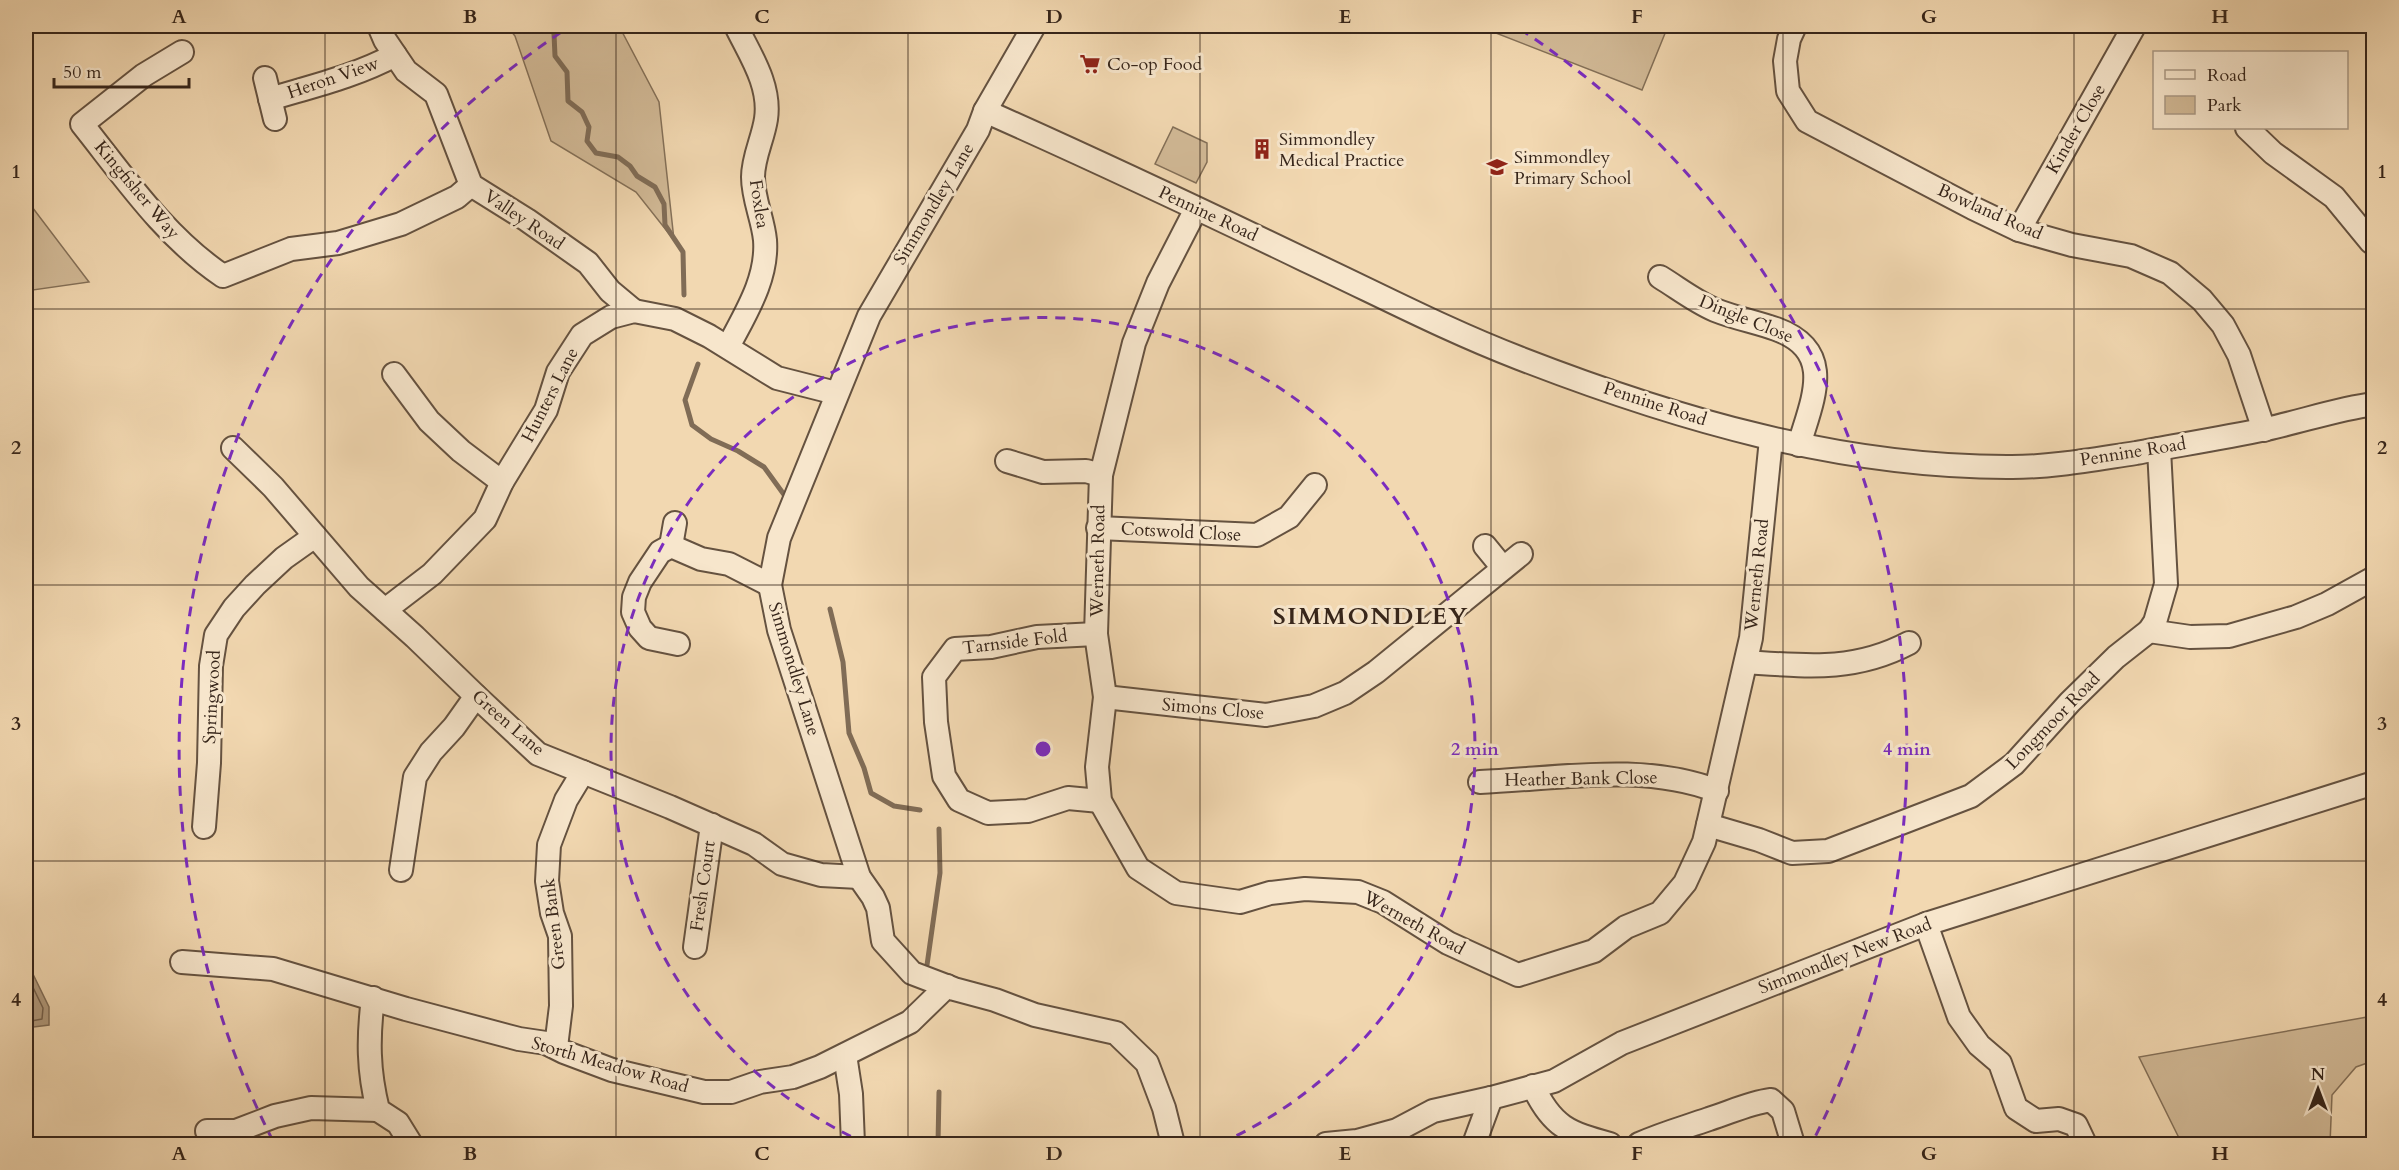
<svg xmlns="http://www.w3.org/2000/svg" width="2399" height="1170" font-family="Cardo,serif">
  <rect width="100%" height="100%" fill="#f2d8b1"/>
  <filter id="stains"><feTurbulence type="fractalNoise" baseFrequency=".00333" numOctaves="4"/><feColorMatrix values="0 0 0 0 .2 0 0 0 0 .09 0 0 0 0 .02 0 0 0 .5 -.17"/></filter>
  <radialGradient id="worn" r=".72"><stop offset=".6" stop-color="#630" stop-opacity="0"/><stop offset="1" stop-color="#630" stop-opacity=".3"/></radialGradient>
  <g fill="#d2ba97" stroke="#847058" stroke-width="1.5">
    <path d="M507 26H619L659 102 674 240 636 192 551 141 515 36Z"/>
    <path d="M1478 26H1668L1642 90Z"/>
    <path d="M1173 127 1207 143V162L1196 183 1155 164Z"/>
    <path d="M26 199 89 282 26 291Z"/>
    <path d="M2373 1016V1061L2356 1067 2332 1095 2330 1144H2182L2139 1057Z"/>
  </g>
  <path fill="#b29b7e" stroke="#806c56" stroke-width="1.5" d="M29 966 49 1007V1025L26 1028V967Z"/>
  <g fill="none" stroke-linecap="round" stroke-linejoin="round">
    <path stroke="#74604c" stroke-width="1.5" d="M26 973 43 1008 42 1019 26 1022"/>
    <g stroke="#806c56" stroke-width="5">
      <path d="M550 26 554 34 555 56 567 72 568 101 582 112 589 127 587 141 596 153 618 157 630 166 637 176 655 187 664 204 665 225 683 252 684 295"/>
      <path d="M698 364 685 400 692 425 711 439 738 451 764 467 785 496"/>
      <path d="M830 609 843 662 849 733 864 768 871 793 894 806 920 810"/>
      <path d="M927 965 940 873 939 829"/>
      <path d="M938 1144 939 1092"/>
    </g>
    <g stroke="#655240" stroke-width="26">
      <g id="minor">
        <path d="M379 26 385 40 406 71 436 94 471 185 527 220 588 263 610 291 634 311"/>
        <path d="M1034 26 985 111 978 130 869 316 779 538 770 585 779 630 859 877 873 897 878 908 883 941 912 973 954 989 995 1000 1035 1015 1116 1033 1147 1063 1164 1108 1173 1144"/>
        <path d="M1795 26 1789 39 1785 61 1788 91 1807 121 1973 208 2019 230 2072 245 2131 256 2170 273 2202 300 2223 325 2239 355 2264 430"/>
        <path d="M182 52 144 75 82 124C125 178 165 237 223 276L291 249 338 243 401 224 457 197 471 185"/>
        <path d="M265 78 275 119"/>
        <path d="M270 99C313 86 356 76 395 55"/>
        <path d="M985 111C1093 159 1199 209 1305 260 1376 293 1446 330 1519 358 1676 419 1842 468 2012 467 2053 467 2095 459 2136 453 2179 445 2223 438 2266 429 2303 421 2337 409 2374 404"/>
        <path d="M2247 128 2273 153 2334 197 2371 242"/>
        <path d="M1196 209 1158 283 1134 343 1101 475 1096 634 1105 697 1097 767 1100 801 1138 868 1176 893 1240 902 1270 893 1305 889 1358 892 1383 902 1448 943 1518 975 1594 951 1626 927 1660 913 1685 883 1704 842 1751 638 1771 439"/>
        <path d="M2019 230 2133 28"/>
        <path d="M1660 277C1678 288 1696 302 1715 310 1735 318 1756 322 1776 329 1836 351 1813 398 1799 445"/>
        <path d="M728 347C745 314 768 279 765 240 763 219 753 199 753 177 753 157 763 139 766 119 771 85 750 55 736 26"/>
        <path d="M394 374 429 421 461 451 502 482"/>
        <path d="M233 448 273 487 359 587 415 637 476 696 538 754 670 807 754 844 782 864 821 875 859 877"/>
        <path d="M1007 461 1043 472 1086 471 1101 475"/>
        <path d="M1098 528 1257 535 1289 517 1315 485"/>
        <path d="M671 546 675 523"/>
        <path d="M1485 546 1503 568"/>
        <path d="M385 610 432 574 485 519 502 482 546 410 558 372 582 335 611 317 634 311 675 319 709 336 777 378 836 393"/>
        <path d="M2149 631 2190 637 2229 636 2296 617 2327 604 2374 578"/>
        <path d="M1096 634 1037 637 991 647 955 649 934 677 936 722 944 776 959 800 988 813 1028 811 1068 798 1100 801"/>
        <path d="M678 644 649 638 640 628 633 612 634 597 640 582 660 552 671 546 701 559 729 564 770 585"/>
        <path d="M1746 662C1806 666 1854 672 1909 643"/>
        <path d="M1105 697 1266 715 1314 706 1345 693 1376 672 1521 554"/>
        <path d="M1480 782C1557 779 1643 762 1717 791"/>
        <path d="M1708 825 1759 840 1792 853 1828 851 1971 796 2014 764 2070 702 2116 657 2149 631 2155 622 2166 584 2159 449"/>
        <path d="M204 827 209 763 211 666 216 635 234 608 255 585 284 558 315 536"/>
        <path d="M401 870 415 777 431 752 454 727 476 696"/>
        <path d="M1926 924 1959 1017 1979 1045 2000 1063 2016 1108 2036 1121 2059 1119 2076 1125 2085 1144"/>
        <path d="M695 947 712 825"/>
        <path d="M182 962 273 969 406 1009 519 1039 546 1043 564 1052 612 1070 704 1092H731L760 1082 793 1077 820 1067 910 1022 947 986"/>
        <path d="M373 998C368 1038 368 1070 378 1110L398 1123 411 1144"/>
        <path d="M556 1047 561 1006 560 936 552 913 547 881 549 845 566 800 583 772"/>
        <path d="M845 1055 851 1094 853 1144"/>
        <path d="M1533 1086C1552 1127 1569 1133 1610 1144"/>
        <path d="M207 1131H236L275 1116 311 1108 378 1110"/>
        <path d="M1326 1144 1357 1141 1397 1130 1433 1111 1491 1098 1554 1081 1622 1043 1926 924 2374 783"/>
        <path d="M1474 1144 1491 1098"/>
        <path d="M1639 1144C1664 1133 1683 1128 1709 1119 1731 1112 1749 1103 1771 1100L1783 1111 1793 1144"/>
      </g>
    </g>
    <use href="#minor" stroke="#f7e6cc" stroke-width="22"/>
  </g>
  <path fill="none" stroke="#36251a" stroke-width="1.5" stroke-opacity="0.55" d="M325 26V1144M616 26V1144M908 26V1144M1200 26V1144M1491 26V1144M1783 26V1144M2074 26V1144M26 309H2374M26 585H2374M26 861H2374"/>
  <g fill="none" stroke="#7b2cbf" stroke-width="3" stroke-dasharray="10 8">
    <path d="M867 1144A432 432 0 1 1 1219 1144"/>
    <path d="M273 1141A864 864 0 0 1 566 29M1520 29A864 864 0 0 1 1813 1141"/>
  </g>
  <defs>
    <g id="supermarket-bare" transform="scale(1.62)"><path d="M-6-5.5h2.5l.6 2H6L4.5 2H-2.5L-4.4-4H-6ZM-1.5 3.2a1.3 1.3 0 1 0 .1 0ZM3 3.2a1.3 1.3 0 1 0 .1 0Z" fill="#8f2418" stroke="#f7e6cc" stroke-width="2.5" paint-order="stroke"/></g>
    <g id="building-bare" transform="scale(1.62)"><path d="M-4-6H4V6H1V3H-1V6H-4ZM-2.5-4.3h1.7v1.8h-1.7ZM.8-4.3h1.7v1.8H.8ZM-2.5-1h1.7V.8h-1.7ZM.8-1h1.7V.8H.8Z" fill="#8f2418" stroke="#f7e6cc" stroke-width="2.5" paint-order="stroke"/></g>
    <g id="school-bare" transform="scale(1.62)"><path d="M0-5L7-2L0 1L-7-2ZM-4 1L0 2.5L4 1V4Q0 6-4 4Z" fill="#8f2418" stroke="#f7e6cc" stroke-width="2.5" paint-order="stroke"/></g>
  </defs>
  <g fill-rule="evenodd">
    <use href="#supermarket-bare" x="1090" y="64"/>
    <use href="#building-bare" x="1262" y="149"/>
    <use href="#school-bare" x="1497" y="167"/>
  </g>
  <g text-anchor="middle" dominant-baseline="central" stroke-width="6" stroke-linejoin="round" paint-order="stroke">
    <g font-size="18" fill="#36251a" stroke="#f7e6cc" text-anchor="start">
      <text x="1107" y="64">Co-op Food</text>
      <text x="1279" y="139">Simmondley<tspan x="1279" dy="21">Medical Practice</tspan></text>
      <text x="1514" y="157">Simmondley<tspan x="1514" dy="21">Primary School</tspan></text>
    </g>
    <g font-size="18" fill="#36251a" stroke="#f7e6cc">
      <text transform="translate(333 78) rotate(-19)">Heron View</text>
      <text transform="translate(2076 129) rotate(-60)">Kinder Close</text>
      <text transform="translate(137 190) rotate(50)">Kingfisher Way</text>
      <text transform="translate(759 204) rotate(81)">Foxlea</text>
      <text transform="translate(934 204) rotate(-59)">Simmondley Lane</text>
      <text transform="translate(1990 212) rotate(24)">Bowland Road</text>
      <text transform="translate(1208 214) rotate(25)">Pennine Road</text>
      <text transform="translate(524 220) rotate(34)">Valley Road</text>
      <text transform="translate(1746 319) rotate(22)">Dingle Close</text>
      <text transform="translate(550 395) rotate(-63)">Hunters Lane</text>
      <text transform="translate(1655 404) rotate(18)">Pennine Road</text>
      <text transform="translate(2133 452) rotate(-9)">Pennine Road</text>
      <text transform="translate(1181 532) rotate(3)">Cotswold Close</text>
      <text transform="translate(1098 561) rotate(-89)">Werneth Road</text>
      <text transform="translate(1757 575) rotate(-84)">Werneth Road</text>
      <text transform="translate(1015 642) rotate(-7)">Tarnside Fold</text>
      <text transform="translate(794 669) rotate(73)">Simmondley Lane</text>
      <text transform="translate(212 697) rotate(-87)">Springwood</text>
      <text transform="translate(1213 709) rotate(5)">Simons Close</text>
      <text transform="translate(2053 721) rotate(-46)">Longmoor Road</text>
      <text transform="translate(508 723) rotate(41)">Green Lane</text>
      <text transform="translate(1581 779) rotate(-1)">Heather Bank Close</text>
      <text transform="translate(703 886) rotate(-82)">Fresh Court</text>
      <text transform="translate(1414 923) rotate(29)">Werneth Road</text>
      <text transform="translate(554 924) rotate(-97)">Green Bank</text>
      <text transform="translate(1845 956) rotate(-21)">Simmondley New Road</text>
      <text transform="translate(610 1065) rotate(16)">Storth Meadow Road</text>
    </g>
    <g font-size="24" font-weight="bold" letter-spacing="1.5" fill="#36251a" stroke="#f7e6cc">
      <text x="1371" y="616">SIMMONDLEY</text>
    </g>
  </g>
  <circle cx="1043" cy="749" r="9" fill="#7b2cbf" stroke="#f7e6cc" stroke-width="3"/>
  <g font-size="18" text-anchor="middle" font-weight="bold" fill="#7b2cbf" stroke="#f7e6cc" stroke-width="6" stroke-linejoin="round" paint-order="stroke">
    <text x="1475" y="755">2 min</text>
    <text x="1907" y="755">4 min</text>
  </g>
  <rect width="2399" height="1170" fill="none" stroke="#f2d8b1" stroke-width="66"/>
  <rect x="2153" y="51" width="195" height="78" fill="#f7e6cc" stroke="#aa9985" stroke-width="1.5"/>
  <rect x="2165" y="70" width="30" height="9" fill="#f7e6cc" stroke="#aa9985" stroke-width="1.5"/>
  <text x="2207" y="81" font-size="18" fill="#36251a">Road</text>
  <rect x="2165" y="96" width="30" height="18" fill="#d2ba97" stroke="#aa9985" stroke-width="1.5"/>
  <text x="2207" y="111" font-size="18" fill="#36251a">Park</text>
  <g transform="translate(2318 1089)" stroke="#f7e6cc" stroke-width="4.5" paint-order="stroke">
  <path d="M0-4.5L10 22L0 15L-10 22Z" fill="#36251a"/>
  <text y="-9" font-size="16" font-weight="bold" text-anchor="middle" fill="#36251a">N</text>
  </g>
  <path d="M54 78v9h135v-9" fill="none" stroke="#36251a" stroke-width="3"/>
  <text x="63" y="78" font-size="18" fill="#36251a" stroke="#f7e6cc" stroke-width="4.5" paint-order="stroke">50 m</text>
  <rect x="33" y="33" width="2333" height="1104" fill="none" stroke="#36251a" stroke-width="2"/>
  <g font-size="20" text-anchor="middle" font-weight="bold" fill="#36251a">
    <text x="179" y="23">A</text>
    <text x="470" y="23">B</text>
    <text x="762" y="23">C</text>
    <text x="1054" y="23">D</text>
    <text x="1345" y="23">E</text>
    <text x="1637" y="23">F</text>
    <text x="1929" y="23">G</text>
    <text x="2220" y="23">H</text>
    <text x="16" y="178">1</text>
    <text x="2382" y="178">1</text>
    <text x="16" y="454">2</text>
    <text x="2382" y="454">2</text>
    <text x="16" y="730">3</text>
    <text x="2382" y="730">3</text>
    <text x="16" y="1006">4</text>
    <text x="2382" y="1006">4</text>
    <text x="179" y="1160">A</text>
    <text x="470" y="1160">B</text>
    <text x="762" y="1160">C</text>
    <text x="1054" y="1160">D</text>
    <text x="1345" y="1160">E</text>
    <text x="1637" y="1160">F</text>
    <text x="1929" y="1160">G</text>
    <text x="2220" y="1160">H</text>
  </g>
  <rect width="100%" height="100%" filter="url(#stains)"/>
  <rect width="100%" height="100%" fill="url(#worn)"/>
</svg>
